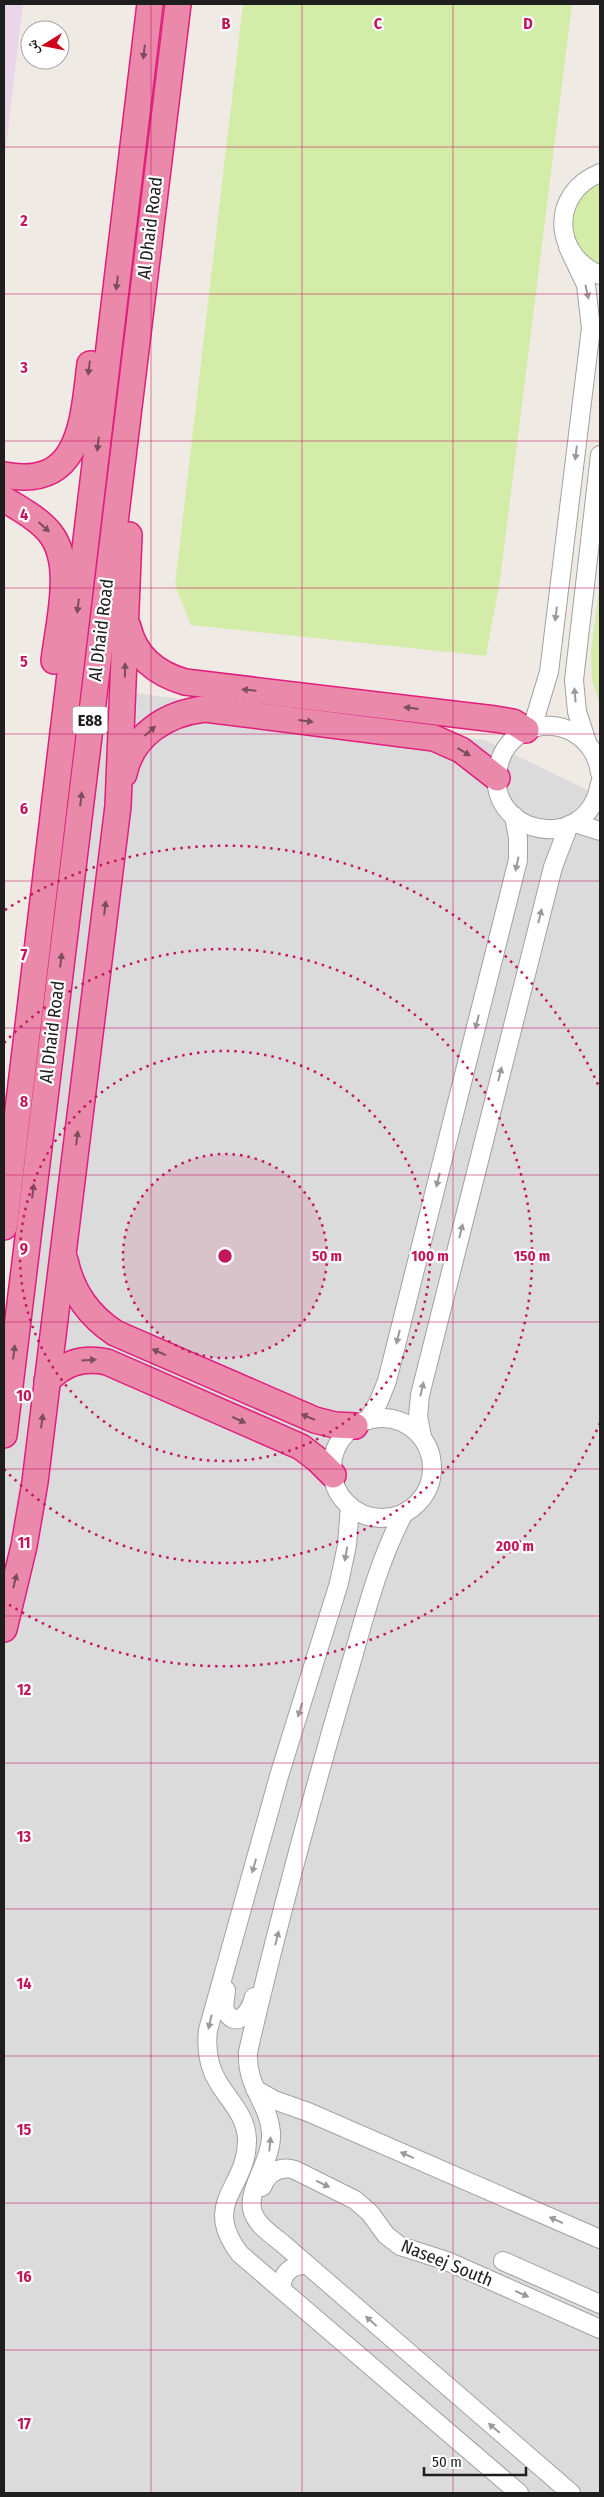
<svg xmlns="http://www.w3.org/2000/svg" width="604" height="2497" font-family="'Fira Sans Condensed','Noto Naskh Arabic',sans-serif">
	<rect width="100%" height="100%" fill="#f0eae4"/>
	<polygon fill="#dcdbdb" points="83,686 484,740 600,796 600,2493 4,2493 4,1345"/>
	<polygon fill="#e9d6e8" points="4,4 23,4 4,163"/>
	<g fill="#d3eca8">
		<polygon points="243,4 572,4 500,580 486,656 191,625 175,585"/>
		<path d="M 600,178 L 600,264 C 578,255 560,225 573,202 C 578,193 593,185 600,178 Z"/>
		<polygon points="600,582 600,706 592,679 591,652"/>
	</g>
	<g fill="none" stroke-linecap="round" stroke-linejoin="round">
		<defs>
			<g id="minor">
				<path d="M 600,173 C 550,193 552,255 600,275"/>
				<polyline points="532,728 549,672 591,328 586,285 568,247"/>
				<polyline points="587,742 577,712 574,680 600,455"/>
				<path d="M 600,773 C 596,737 557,714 524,732 C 512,738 502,750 499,764 C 480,834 588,858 600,783"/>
				<polyline points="575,823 600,831"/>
				<circle cx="382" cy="1468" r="50"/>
				<polyline points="368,1420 379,1401 387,1381 518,860 518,838 514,816"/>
				<polyline points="422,1437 418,1416 420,1395 553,867 569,825"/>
				<path d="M 350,1506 L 347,1545 L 339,1583 L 279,1776 L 208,2030 C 206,2048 208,2066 218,2082 C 229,2101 246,2115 247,2139 C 248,2189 200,2201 240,2254 L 519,2493"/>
				<path d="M 404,1513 C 375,1567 362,1629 344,1687 C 309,1808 276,1930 248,2052 C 246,2087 268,2101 271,2132 C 273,2159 248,2187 252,2209 C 255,2224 271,2234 282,2243 L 571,2493"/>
				<path d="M 226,1990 L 224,2008 C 235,2032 250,2013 254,1997"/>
				<polyline points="255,2089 274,2100 308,2112 600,2239"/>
				<path d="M 262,2187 C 268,2173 279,2165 295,2170 L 355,2200 L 370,2213 L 386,2235 L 400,2246 L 447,2261 L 600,2329"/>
				<polyline points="503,2261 600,2304"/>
				<path d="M 282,2289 C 281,2274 291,2264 307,2265"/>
			</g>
			<g id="highway">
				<path d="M 4,475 C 82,490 83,419 90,364"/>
				<path d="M 4,499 C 20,509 39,519 50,533 C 75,564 58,624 54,661"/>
				<path d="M 128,627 C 135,657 157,674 185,682 L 495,719 L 513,722 L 526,730"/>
				<path d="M 124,774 C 132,735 167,713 205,709 L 434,738 L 461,750 L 497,778"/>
				<polyline points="4,1227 150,4"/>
				<path d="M 65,1260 C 72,1292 88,1315 115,1333 L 315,1420 L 335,1425 L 355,1426"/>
				<path d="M 47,1381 C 64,1363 82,1357 107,1362 L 301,1447 L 318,1460 L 333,1475"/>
				<polyline points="4,1435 178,4"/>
				<polyline points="4,1629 24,1546 35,1482 118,806 129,535"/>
			</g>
		</defs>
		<use href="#minor" stroke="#a2a2a2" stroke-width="20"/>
		<use href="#highway" stroke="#e11e7e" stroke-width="28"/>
		<use href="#minor" stroke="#fff" stroke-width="18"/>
		<use href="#highway" stroke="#ea89aa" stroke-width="25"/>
	</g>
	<defs><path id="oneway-solid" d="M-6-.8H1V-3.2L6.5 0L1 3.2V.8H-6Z" transform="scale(1.25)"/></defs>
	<g fill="#7a4e5d">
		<use href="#oneway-solid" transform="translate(144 52) rotate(97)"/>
		<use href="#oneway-solid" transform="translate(117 283) rotate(97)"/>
		<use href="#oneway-solid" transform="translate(89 368) rotate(97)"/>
		<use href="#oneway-solid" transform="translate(98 444) rotate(97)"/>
		<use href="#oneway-solid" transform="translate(44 527) rotate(42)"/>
		<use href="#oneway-solid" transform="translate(78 606) rotate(97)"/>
		<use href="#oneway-solid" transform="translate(125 670) rotate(-89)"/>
		<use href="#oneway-solid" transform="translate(249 690) rotate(-174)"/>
		<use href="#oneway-solid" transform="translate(411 708) rotate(-173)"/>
		<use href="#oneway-solid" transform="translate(306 721) rotate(7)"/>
		<use href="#oneway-solid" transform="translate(150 731) rotate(-42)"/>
		<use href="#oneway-solid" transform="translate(464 752) rotate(31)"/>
		<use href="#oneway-solid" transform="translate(81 799) rotate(-83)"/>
		<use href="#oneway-solid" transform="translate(105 908) rotate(-83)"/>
		<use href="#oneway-solid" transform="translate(61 960) rotate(-83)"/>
		<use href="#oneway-solid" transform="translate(77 1138) rotate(-83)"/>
		<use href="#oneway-solid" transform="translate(33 1191) rotate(-83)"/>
		<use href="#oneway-solid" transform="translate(14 1352) rotate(-83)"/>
		<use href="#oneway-solid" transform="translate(159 1352) rotate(-156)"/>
		<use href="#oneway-solid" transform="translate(89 1360) rotate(-3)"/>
		<use href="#oneway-solid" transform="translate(308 1417) rotate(-157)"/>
		<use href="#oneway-solid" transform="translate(239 1420) rotate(24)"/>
		<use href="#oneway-solid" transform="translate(42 1421) rotate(-83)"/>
		<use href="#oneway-solid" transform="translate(15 1581) rotate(-76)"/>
	</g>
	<g fill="#9a9a9a">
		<use href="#oneway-solid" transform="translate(587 292) rotate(77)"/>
		<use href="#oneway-solid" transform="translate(576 453) rotate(97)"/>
		<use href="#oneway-solid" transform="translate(556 614) rotate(97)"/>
		<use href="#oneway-solid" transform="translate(575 695) rotate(-95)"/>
		<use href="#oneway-solid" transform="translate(517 864) rotate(102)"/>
		<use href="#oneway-solid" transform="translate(540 916) rotate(-76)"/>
		<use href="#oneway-solid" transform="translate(477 1022) rotate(104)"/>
		<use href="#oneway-solid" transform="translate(500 1074) rotate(-76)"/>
		<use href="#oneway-solid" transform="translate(438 1180) rotate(104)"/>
		<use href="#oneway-solid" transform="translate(461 1231) rotate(-76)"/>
		<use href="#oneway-solid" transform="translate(398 1337) rotate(104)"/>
		<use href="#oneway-solid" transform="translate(422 1389) rotate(-77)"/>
		<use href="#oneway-solid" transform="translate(346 1554) rotate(100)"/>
		<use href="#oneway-solid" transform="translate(300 1710) rotate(107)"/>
		<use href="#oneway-solid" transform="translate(254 1866) rotate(106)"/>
		<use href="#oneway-solid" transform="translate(277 1938) rotate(-76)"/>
		<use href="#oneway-solid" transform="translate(210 2022) rotate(103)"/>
		<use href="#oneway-solid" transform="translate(270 2144) rotate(-84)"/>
		<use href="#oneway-solid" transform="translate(407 2155) rotate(-156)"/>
		<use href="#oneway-solid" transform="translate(323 2184) rotate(26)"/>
		<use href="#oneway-solid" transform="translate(556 2220) rotate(-156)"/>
		<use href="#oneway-solid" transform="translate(522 2294) rotate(24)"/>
		<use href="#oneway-solid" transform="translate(371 2321) rotate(-139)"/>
		<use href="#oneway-solid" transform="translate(494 2428) rotate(-140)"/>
	</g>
	<path fill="none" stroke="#c2185b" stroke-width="1" stroke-opacity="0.55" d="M 151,4 L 151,2493M 302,4 L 302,2493M 453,4 L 453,2493M 4,147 L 600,147M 4,294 L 600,294M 4,441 L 600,441M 4,588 L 600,588M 4,734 L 600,734M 4,881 L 600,881M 4,1028 L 600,1028M 4,1175 L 600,1175M 4,1322 L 600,1322M 4,1469 L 600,1469M 4,1616 L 600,1616M 4,1763 L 600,1763M 4,1909 L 600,1909M 4,2056 L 600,2056M 4,2203 L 600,2203M 4,2350 L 600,2350"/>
	<circle cx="225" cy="1256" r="102" fill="#c2185b" fill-opacity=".12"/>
	<g fill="none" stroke="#c2185b" stroke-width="2.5" stroke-dasharray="2.5 5">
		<circle cx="225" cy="1256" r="102"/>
		<circle cx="225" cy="1256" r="205"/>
		<path d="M4 1043A307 307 0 1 1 4 1469"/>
		<path d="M600 1423A410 410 0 0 1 5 1602M5 910A410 410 0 0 1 600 1089"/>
	</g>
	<g text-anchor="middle" stroke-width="4.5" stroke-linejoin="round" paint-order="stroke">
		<rect fill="#fff" stroke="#626262" stroke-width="1" x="72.5" y="706.5" width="35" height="27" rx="4"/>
		<g font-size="16" font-weight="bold" fill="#1e1e1e">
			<text x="90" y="726">E88</text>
		</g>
		<g font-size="18" fill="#1e1e1e" stroke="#fff">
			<text transform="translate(150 228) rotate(-83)" y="6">Al Dhaid Road</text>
			<text transform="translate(101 630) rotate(-83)" y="6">Al Dhaid Road</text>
			<text transform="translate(52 1032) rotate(-83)" y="6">Al Dhaid Road</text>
			<text transform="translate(447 2263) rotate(22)" y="6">Naseej South</text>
		</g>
	</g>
	<g font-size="16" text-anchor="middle" font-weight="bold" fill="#c2185b" stroke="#fff" stroke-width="4.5" stroke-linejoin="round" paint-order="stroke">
		<text x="226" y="29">B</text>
		<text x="378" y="29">C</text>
		<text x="528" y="29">D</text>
		<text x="24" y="226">2</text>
		<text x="24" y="373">3</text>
		<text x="24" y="520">4</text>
		<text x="24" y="667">5</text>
		<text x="24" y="814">6</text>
		<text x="24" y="960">7</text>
		<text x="24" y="1107">8</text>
		<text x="24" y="1254">9</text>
		<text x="24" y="1401">10</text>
		<text x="24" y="1548">11</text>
		<text x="24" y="1695">12</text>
		<text x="24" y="1842">13</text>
		<text x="24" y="1989">14</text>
		<text x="24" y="2135">15</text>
		<text x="24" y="2282">16</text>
		<text x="24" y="2429">17</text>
	</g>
	<circle cx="225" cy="1256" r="8" fill="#c2185b" stroke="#fff" stroke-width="2.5"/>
	<g font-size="15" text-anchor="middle" font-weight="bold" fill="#c2185b" stroke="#fff" stroke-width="4.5" stroke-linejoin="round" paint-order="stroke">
		<text x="327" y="1261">50 m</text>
		<text x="430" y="1261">100 m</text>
		<text x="532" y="1261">150 m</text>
		<text x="515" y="1551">200 m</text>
	</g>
	<rect width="604" height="2497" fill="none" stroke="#1e1e1e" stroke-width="10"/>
	<g transform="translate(45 45) rotate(260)"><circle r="24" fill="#ffffff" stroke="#a5a5a5"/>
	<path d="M0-4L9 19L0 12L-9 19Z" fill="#cc001f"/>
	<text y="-8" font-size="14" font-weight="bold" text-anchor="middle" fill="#1e1e1e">ش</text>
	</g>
	<path d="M424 2467v8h102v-8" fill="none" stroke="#1e1e1e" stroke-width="2.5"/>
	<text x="432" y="2467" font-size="15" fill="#1e1e1e" stroke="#ffffff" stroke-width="4" paint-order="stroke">50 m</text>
</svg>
